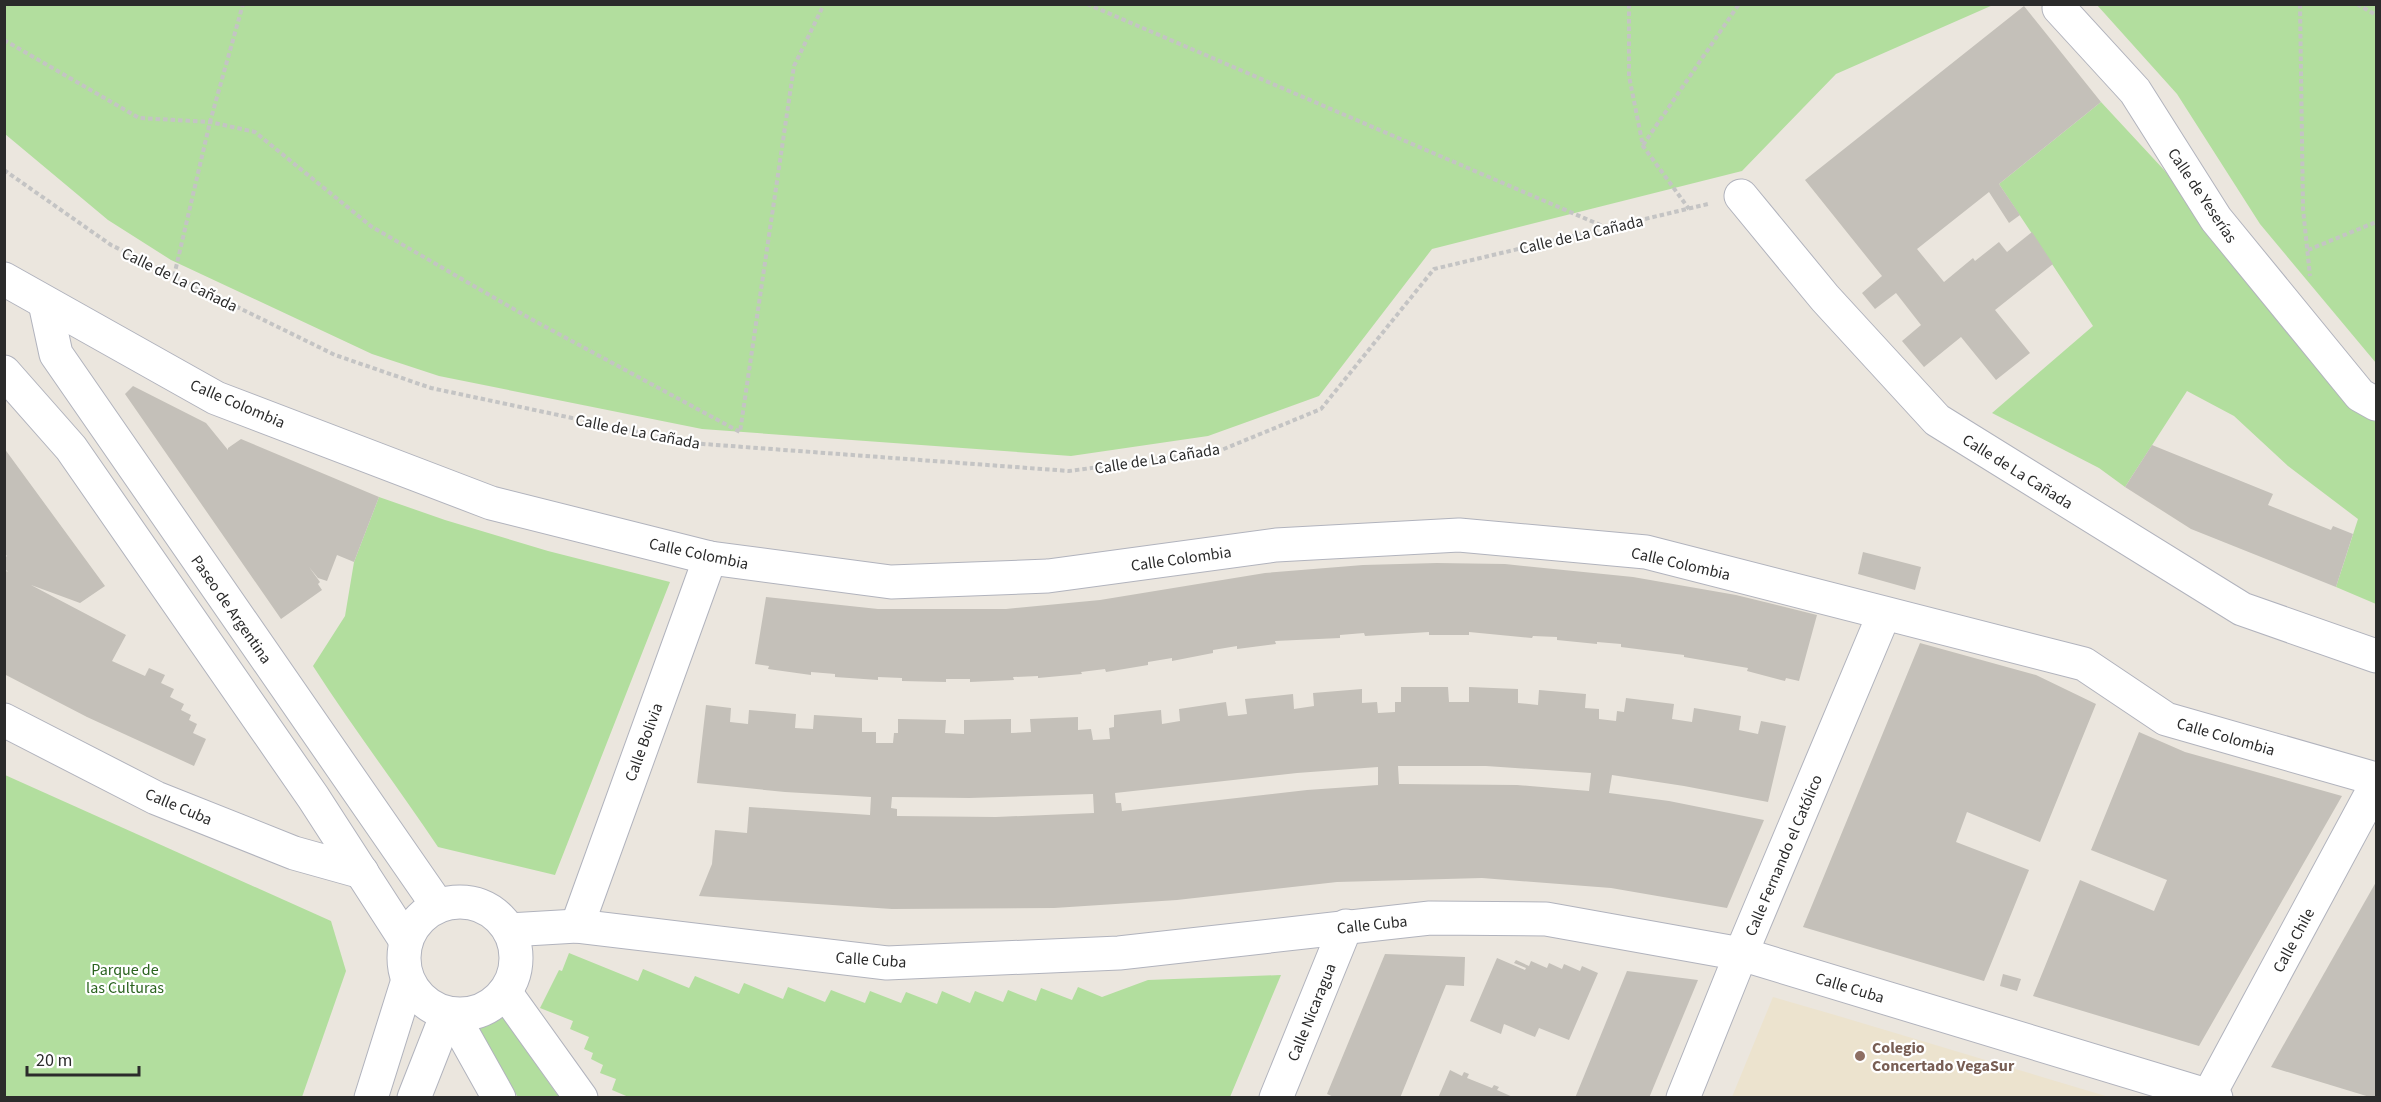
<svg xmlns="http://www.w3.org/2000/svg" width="2381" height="1102" font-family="'Source Sans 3',sans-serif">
	<rect width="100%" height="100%" fill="#ebe6de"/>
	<polygon fill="#ece3ce" points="1773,997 1835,1015 2109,1097 1732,1097"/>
	<g fill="#b2de9e">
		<polygon points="4,5 5,4 1993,5 1836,74 1742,171 1432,249 1319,396 1208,436 1071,456 702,429 439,376 372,354 171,260 108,220 5,134"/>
		<polygon points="2097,5 2376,5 2376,363 2260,224 2177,94"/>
		<polygon points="2101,102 2165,171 2289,335 2356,411 2376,422 2376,604 2336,587 2358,519 2288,466 2234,416 2187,391 2125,487 2099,468 1992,413 2093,326 1999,184"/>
		<path d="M 379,497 L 445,520 L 548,551 L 670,582 L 555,875 L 438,847 C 397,786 353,728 313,666 L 345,616 L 354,562 Z"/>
		<polygon points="5,775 331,921 346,971 302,1097 5,1097"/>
		<polygon points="569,953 638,981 643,969 689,988 695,976 739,994 744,983 783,999 788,987 825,1002 831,990 865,1003 870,991 901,1003 906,992 937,1004 942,991 970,1003 975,991 1003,1002 1008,990 1036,1001 1041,988 1072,1000 1078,987 1102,997 1148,980 1281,975 1230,1097 631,1098 612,1090 616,1079 600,1073 603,1065 591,1059 593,1053 584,1049 589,1037 570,1029 573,1021 540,1008 559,970 562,971"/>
		<polygon points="502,1016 559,1097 518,1097 472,1030"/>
	</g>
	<g fill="#c4c0b9" fill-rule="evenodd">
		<polygon points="2024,6 2101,102 1999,184 2020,215 2009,223 1989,192 1917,249 1944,282 1973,258 1975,261 1999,242 2007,252 2032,232 2053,264 1995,310 2030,353 1996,380 1961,337 1924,367 1902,341 1921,325 1896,293 1875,309 1862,293 1882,276 1805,180"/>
		<polygon points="133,386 206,423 228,450 228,448 241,439 379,497 354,562 337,555 327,581 318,578 309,567 320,582 318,584 322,590 281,619 125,394"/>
		<polygon points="2152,445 2273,494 2268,505 2331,530 2333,526 2353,534 2336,587 2191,529 2125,487"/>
		<polygon points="4,448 105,586 80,603 31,585 126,635 112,661 145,676 149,668 165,675 161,683 174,689 170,697 184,704 181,710 191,715 189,720 197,724 193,733 206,739 194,766 87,717 4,674 4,570 8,572 4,568 4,558 7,556 4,553"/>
		<polygon points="1863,552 1921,567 1915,590 1858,574"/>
		<polygon points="1437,563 1505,564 1633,577 1736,595 1817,615 1799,681 1786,678 1785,681 1747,671 1748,668 1684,657 1684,655 1621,647 1621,644 1597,642 1597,644 1557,640 1557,637 1533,636 1532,638 1469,632 1469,635 1429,635 1429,632 1365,636 1364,633 1340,635 1340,638 1275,641 1276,644 1237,649 1237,646 1213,650 1213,653 1172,661 1172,658 1148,662 1148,665 1106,672 1105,669 1081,672 1082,674 1038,678 1038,676 1013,677 1014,680 970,682 970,679 946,679 946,682 902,681 902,678 878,677 878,680 835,677 835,674 811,672 811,675 768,669 769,666 755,664 766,597 878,609 1006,609 1100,600 1265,573 1363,565"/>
		<polygon points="1920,643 2036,675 2096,704 2040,842 1967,812 1956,842 2029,870 1984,981 1803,927"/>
		<path d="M 1401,687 L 1448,687 L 1449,702 L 1469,702 L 1469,687 L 1518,689 L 1518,703 L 1538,705 L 1539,690 L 1586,694 L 1585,708 L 1599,709 L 1599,719 L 1616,721 L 1617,711 L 1624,712 L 1626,698 L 1674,704 L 1672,719 L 1692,722 L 1694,708 L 1741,716 L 1739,730 L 1758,734 L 1761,721 L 1786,726 L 1768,802 L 1684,786 L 1612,775 L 1609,793 L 1669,801 L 1764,820 L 1727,908 L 1611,888 L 1482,878 L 1337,882 L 1177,900 L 1054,908 L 892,909 L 699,896 L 712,864 L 715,830 L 747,833 L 749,807 L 870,815 L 871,797 L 785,792 L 697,783 L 706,705 L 731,708 L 730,722 L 748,724 L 749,710 L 796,714 L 795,728 L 813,729 L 814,715 L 862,718 L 862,732 L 876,732 L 876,743 L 893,743 L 894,733 L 898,733 L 898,719 L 946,720 L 945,733 L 964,734 L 964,720 L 1011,719 L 1011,733 L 1031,732 L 1030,719 L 1078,717 L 1078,730 L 1091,729 L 1093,740 L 1110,739 L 1109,728 L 1114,727 L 1114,715 L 1161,710 L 1162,724 L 1180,721 L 1179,709 L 1226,702 L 1228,716 L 1247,714 L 1245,699 L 1293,694 L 1294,709 L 1314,706 L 1313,693 L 1362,689 L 1362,703 L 1377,702 L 1378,713 L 1395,712 L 1395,702 L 1401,702 ZM 1398,766 L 1486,766 L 1591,773 L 1589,791 L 1517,785 L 1399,784 ZM 1378,767 L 1378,785 L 1307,790 L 1122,811 L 1121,803 L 1116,803 L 1115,793 L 1297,773 ZM 1093,794 L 1094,813 L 996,817 L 897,816 L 897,809 L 891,808 L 892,797 L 969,798 Z"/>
		<polygon points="2139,732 2185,752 2342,796 2199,1046 2033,996 2080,880 2154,911 2167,880 2091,850"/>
		<polygon points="2376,882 2376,1098 2373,1098 2271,1067"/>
		<polygon points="1385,954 1465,957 1464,986 1446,985 1400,1098 1336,1098 1327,1094"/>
		<polygon points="1497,958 1525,970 1526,968 1514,963 1516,960 1529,966 1531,961 1547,968 1549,963 1562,969 1564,964 1580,971 1582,966 1598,973 1569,1040 1539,1028 1535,1037 1504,1024 1501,1034 1470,1021"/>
		<polygon points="1627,971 1698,980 1649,1098 1575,1098"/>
		<polygon points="2003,974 2021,979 2017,991 2000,986"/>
		<polygon points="1450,1070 1462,1076 1464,1072 1469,1074 1467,1078 1492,1088 1494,1085 1499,1087 1497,1090 1515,1098 1438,1098"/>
	</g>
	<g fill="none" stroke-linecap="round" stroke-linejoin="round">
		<defs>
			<g id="pedestrian">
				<polyline points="577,926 710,558"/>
				<polyline points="2209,1095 2376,785"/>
			</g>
			<g id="minor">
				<polyline points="2059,8 2135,91 2216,219 2360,395 2376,404"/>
				<polyline points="1741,196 1825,298 1937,420 2242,609 2376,656"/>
				<polyline points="4,279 216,398 491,503 710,558 891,582 1048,576 1276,545 1459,535 1646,552 2084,664 2166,719 2376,779"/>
				<polyline points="45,303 56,354 438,906"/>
				<polyline points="4,372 71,448 313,797 406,941"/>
				<polyline points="4,720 156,798 294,853 362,872"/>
				<circle cx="460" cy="958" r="56"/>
				<polyline points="509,930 577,926 887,963 1119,953 1430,918 1546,919 1741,954 2216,1098"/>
				<polyline points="505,992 581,1098"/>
				<polyline points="452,1014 499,1098"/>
				<polyline points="371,1098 408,980"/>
				<polyline points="414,1098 447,1014"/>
				<polyline points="1276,1098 1346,926"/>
				<polyline points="1683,1098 1741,954 1884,614"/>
			</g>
		</defs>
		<use href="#pedestrian" stroke="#b1b3bd" stroke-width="35"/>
		<use href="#minor" stroke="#b1b3bd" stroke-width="35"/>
		<g stroke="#c4c4c4" stroke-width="4" stroke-dasharray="4.5 3" stroke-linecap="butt">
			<polyline points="1087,4 1605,227"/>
			<polyline points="1629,4 1629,76 1643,146 1689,209"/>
			<polyline points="2300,4 2303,209 2310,276"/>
			<polyline points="2357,4 2376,15"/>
			<polyline points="4,40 139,118 210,122 255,132 372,227 531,319 740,432 794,66 824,4"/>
			<polyline points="1643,145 1739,4"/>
			<polyline points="4,170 111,245 335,355 431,388 690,443 1069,471 1219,451 1321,409 1434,269 1708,204"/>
			<polyline points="2308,250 2376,222"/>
			<polyline points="174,276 210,122 243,4"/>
		</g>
		<use href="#pedestrian" stroke="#fff" stroke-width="33"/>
		<use href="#minor" stroke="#fff" stroke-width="33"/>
	</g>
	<circle fill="#8d6e63" stroke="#fff" stroke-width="2" cx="1860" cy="1056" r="6"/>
	<g text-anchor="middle" stroke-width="4.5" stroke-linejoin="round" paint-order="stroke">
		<g font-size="16" fill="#2b2b2b" stroke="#fff">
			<text transform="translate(2203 195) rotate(56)" y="6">Calle de Yeserías</text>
			<text transform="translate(1581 234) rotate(-13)" y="6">Calle de La Cañada</text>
			<text transform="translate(180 279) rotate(26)" y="6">Calle de La Cañada</text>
			<text transform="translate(238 403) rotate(23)" y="6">Calle Colombia</text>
			<text transform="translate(638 431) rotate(11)" y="6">Calle de La Cañada</text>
			<text transform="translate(1157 458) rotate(-9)" y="6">Calle de La Cañada</text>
			<text transform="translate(2018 471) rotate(32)" y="6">Calle de La Cañada</text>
			<text transform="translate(699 553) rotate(12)" y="6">Calle Colombia</text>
			<text transform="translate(1181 558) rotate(-8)" y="6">Calle Colombia</text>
			<text transform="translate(1681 563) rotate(13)" y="6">Calle Colombia</text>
			<text transform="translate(232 609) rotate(55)" y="6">Paseo de Argentina</text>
			<text transform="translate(2226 736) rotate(16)" y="6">Calle Colombia</text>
			<text transform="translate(643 742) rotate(-70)" y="6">Calle Bolivia</text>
			<text transform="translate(179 806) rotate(23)" y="6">Calle Cuba</text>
			<text transform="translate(1783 855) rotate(-67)" y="6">Calle Fernando el Católico</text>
			<text transform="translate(1372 924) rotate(-6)" y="6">Calle Cuba</text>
			<text transform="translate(2293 940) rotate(-62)" y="6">Calle Chile</text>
			<text transform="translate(871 959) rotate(4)" y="6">Calle Cuba</text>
			<text transform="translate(1850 987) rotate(17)" y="6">Calle Cuba</text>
			<text transform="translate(1311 1012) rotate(-68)" y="6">Calle Nicaragua</text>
		</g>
		<g font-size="16" fill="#2b631f" stroke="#fff">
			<text x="125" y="975">Parque de<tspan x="125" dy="18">las Culturas</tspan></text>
		</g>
		<g font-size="16" font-weight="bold" fill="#785e54" stroke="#fff" text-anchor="start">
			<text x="1872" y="1053">Colegio<tspan x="1872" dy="18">Concertado VegaSur</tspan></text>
		</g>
	</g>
	<rect width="2381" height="1102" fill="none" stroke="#2b2b2b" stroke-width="12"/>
	<path d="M27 1066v9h112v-9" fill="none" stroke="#2b2b2b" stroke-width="3"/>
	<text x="36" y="1066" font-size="18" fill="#2b2b2b" stroke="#ffffff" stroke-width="4.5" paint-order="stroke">20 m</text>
</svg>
